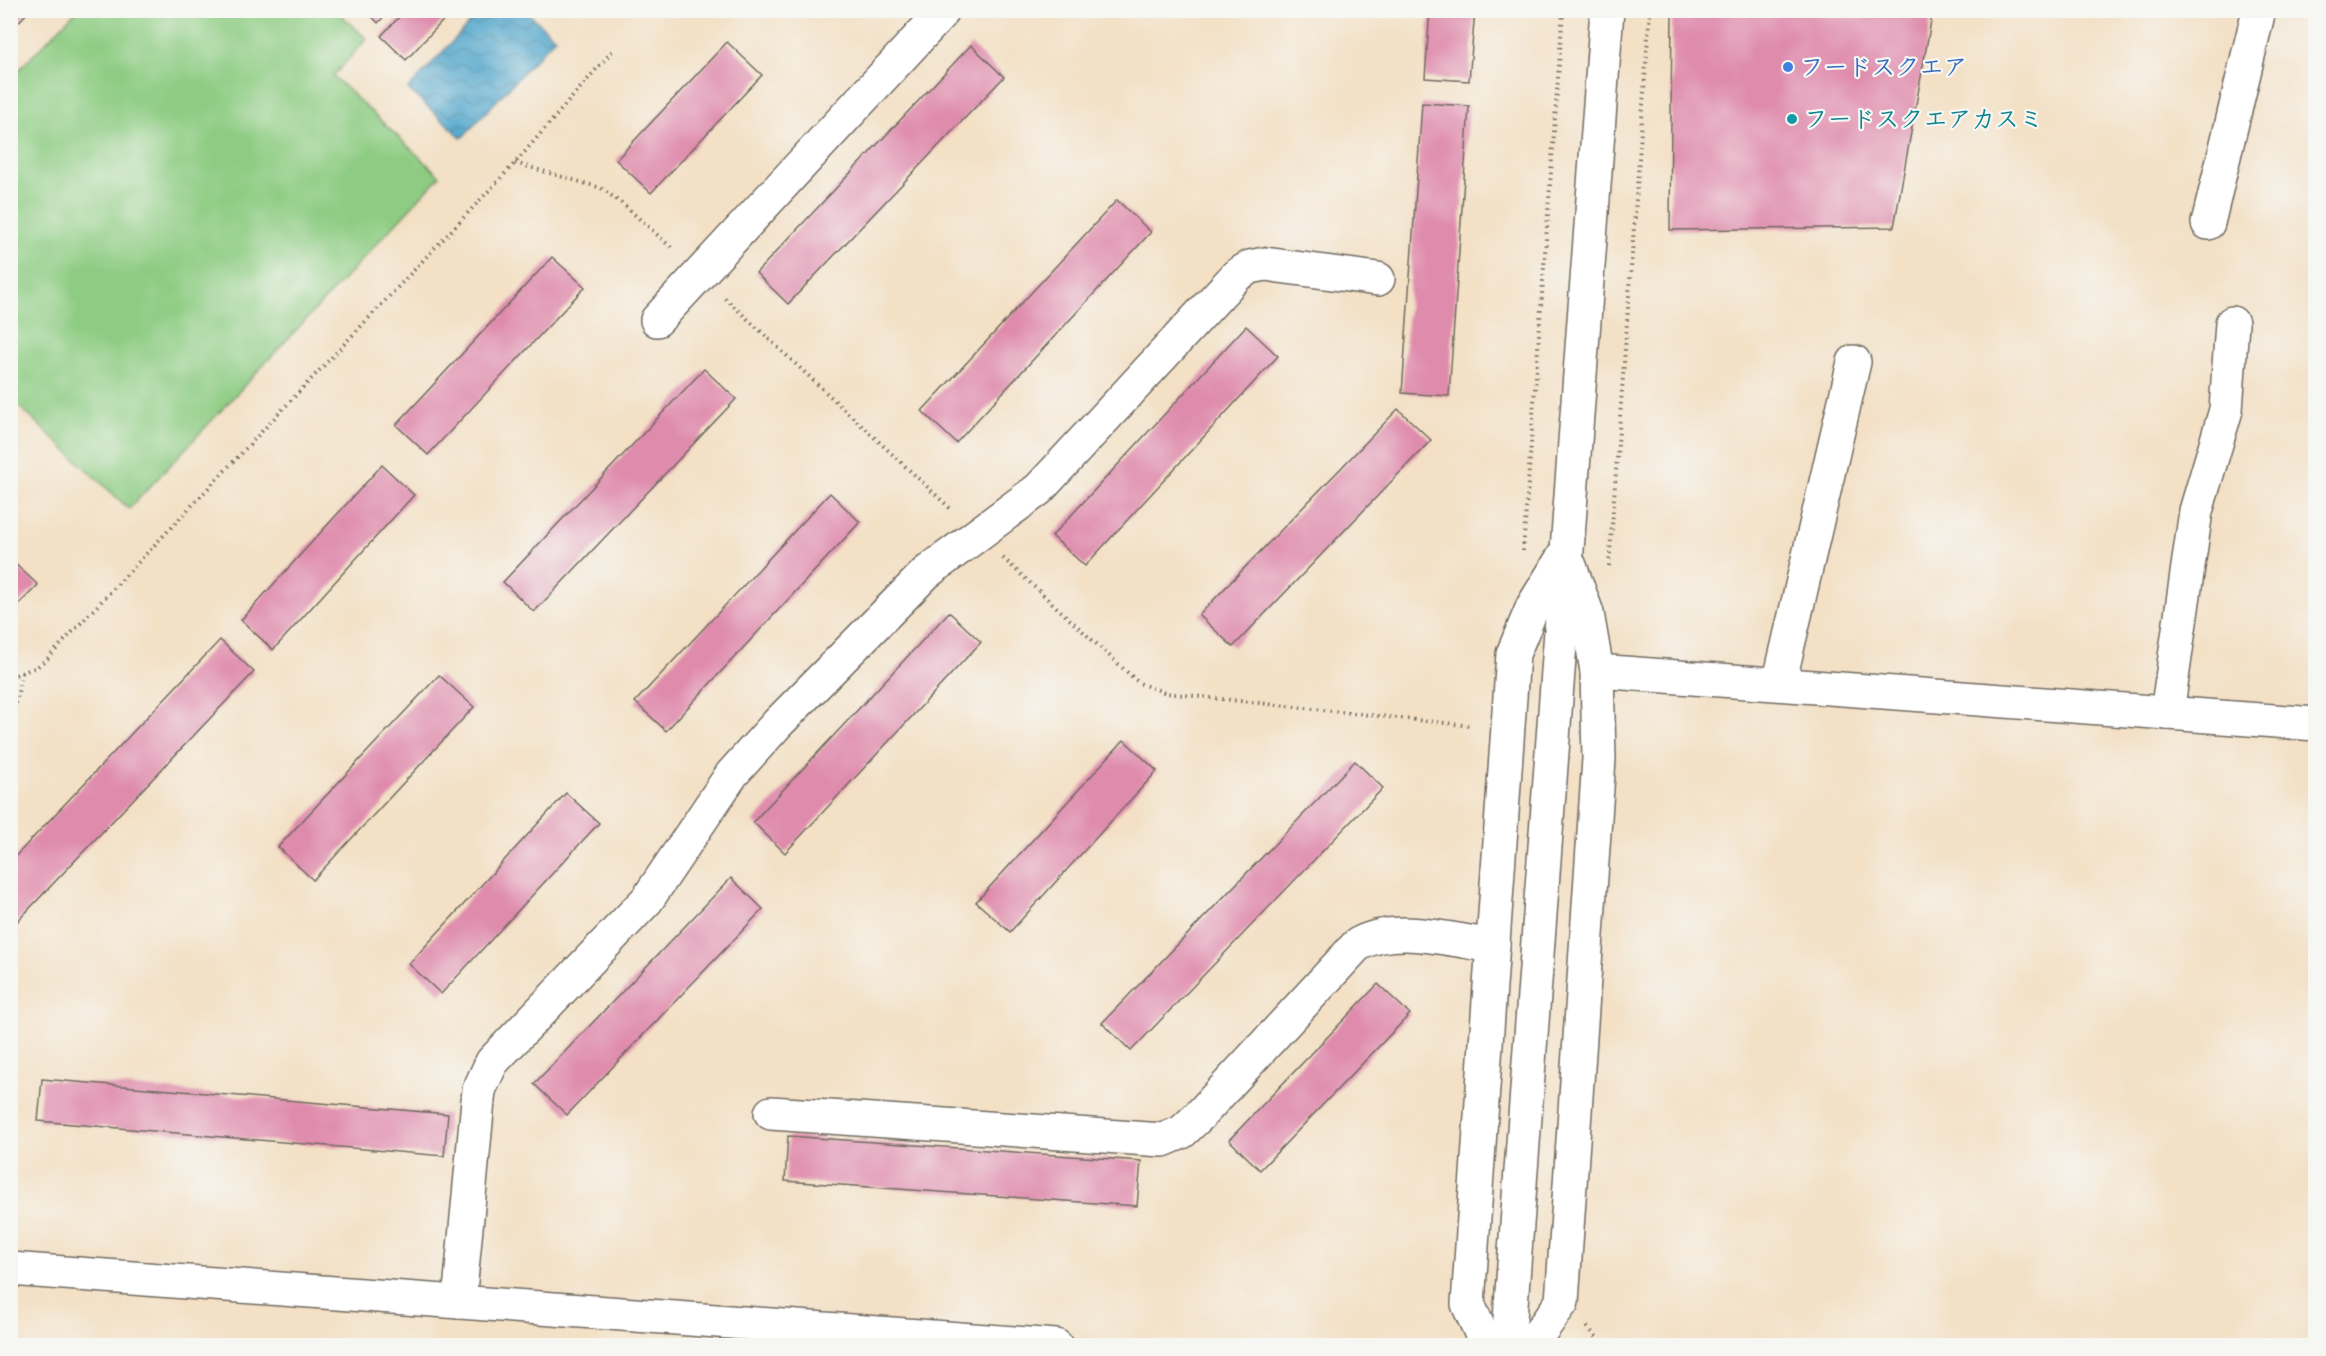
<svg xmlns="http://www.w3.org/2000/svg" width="2326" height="1356" font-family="Caveat,'Klee One',sans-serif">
	<defs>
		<pattern id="water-waves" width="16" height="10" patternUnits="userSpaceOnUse" patternTransform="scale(1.5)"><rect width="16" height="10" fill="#4fa5cb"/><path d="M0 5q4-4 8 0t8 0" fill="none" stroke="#4287a5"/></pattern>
	</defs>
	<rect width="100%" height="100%" fill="#f6f6f2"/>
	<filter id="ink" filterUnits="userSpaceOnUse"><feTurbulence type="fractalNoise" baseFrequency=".0167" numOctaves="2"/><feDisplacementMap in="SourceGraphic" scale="12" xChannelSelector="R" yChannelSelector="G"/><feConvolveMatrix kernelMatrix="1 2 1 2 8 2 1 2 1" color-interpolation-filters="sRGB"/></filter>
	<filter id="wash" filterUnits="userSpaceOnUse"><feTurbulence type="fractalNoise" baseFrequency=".008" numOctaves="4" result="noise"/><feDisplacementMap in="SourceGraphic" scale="24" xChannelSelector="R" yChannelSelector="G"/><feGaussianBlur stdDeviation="1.35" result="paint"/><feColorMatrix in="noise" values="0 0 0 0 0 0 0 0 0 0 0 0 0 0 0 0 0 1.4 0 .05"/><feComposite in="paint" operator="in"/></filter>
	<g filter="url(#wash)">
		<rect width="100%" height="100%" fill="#f3e0c5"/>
		<polygon fill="#8dcc82" stroke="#5c7c56" stroke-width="1.5" points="76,11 337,11 367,39 333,76 440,176 129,509 11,399 11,78"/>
		<polygon fill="url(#water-waves)" stroke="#3d687b" stroke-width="1.5" points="481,11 526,11 555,38 462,138 408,89"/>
		<g id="blocks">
			<g fill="#df8bac">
				<polygon points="10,10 30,10 10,31"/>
				<polygon points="366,10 390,10 378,23"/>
				<polygon points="406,10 453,10 406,60 381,36"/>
				<polygon points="1430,10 1475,10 1469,81 1425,78"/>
				<polygon points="1672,10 1933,10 1894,227 1670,230"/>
				<polygon points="727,42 762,75 651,193 616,160"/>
				<polygon points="971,45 1004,77 788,304 756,273"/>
				<polygon points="1422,103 1469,106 1449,396 1402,393"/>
				<polygon points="1117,200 1151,232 956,443 922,411"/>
				<polygon points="552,257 585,287 428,455 396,425"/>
				<polygon points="1246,326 1278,356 1085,566 1052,536"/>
				<polygon points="704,369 736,399 534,612 503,582"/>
				<polygon points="1398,409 1431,440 1233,647 1199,615"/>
				<polygon points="382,465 414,495 273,650 241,620"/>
				<polygon points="830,493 860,522 666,731 635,702"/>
				<polygon points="10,559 38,585 14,609 10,606"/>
				<polygon points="949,612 981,642 785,853 753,822"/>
				<polygon points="220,640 254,672 10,929 10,862"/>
				<polygon points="439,675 474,707 313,880 278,847"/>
				<polygon points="1124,740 1157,771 1010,932 976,902"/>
				<polygon points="1355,761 1383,788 1131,1051 1102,1023"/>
				<polygon points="566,793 599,823 441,994 409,964"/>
				<polygon points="731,878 763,909 567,1115 534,1084"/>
				<polygon points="1378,984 1410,1014 1260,1170 1229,1140"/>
				<polygon points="42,1079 448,1114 444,1156 38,1121"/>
				<polygon points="788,1136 1141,1161 1137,1206 785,1181"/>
			</g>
		</g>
	</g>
	<g filter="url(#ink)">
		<use href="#blocks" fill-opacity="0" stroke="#716a61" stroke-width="1.5"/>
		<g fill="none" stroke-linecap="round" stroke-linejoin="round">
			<defs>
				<g id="minor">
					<polyline points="2208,223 2259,10"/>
					<polyline points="657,320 939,16 942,10"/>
					<polyline points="1597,671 2316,724"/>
					<polyline points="1779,684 1854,362"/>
					<polyline points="2167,713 2196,511 2226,410 2232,323"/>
					<path d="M 771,1113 L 1163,1140 L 1182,1132 L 1199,1116 L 1357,945 C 1394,923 1452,940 1493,946"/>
					<polyline points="10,1269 1056,1346"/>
					<polyline points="459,1302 479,1090 492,1062 647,900 732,774 778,723 926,573 1039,489 1237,275 1250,267 1265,264 1378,279"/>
					<polyline points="1487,1346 1468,1304 1513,654 1533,606 1563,557"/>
					<polyline points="1508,1346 1607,10"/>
					<polyline points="1530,1346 1562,1302 1599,759 1597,671 1587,613 1570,566"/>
				</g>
			</defs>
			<use href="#minor" stroke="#716a61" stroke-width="36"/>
			<g stroke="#716a61" stroke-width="4" stroke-dasharray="1.5 4.5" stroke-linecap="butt">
				<polyline points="515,163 601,188 624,205 674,250"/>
				<polyline points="725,298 952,510"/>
				<polyline points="1523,551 1563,10"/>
				<polyline points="1003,558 1139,683 1166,693 1472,726"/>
				<polyline points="1609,566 1650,10"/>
				<polyline points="10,677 37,667 48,658 515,163 614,49"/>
				<polyline points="10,733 22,673"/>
				<polyline points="1587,1327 1603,1344 1630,1346"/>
			</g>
			<use href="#minor" stroke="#fff" stroke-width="33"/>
		</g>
	</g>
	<circle fill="#3f7fe0" stroke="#f6f6f2" stroke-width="2" cx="1788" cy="67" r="6"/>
	<circle fill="#0f9aa8" stroke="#f6f6f2" stroke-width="2" cx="1792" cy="119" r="6"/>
	<g text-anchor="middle" stroke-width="4.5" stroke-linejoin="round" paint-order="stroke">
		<g font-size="24" font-weight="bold" fill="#366cbe" stroke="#f6f6f2" text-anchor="start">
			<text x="1800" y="75">フードスクエア</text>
		</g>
		<g font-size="24" font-weight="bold" fill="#0d838f" stroke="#f6f6f2" text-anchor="start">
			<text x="1804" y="127">フードスクエアカスミ</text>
		</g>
	</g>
	<rect width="2326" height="1356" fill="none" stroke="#f6f6f2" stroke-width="36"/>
</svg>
